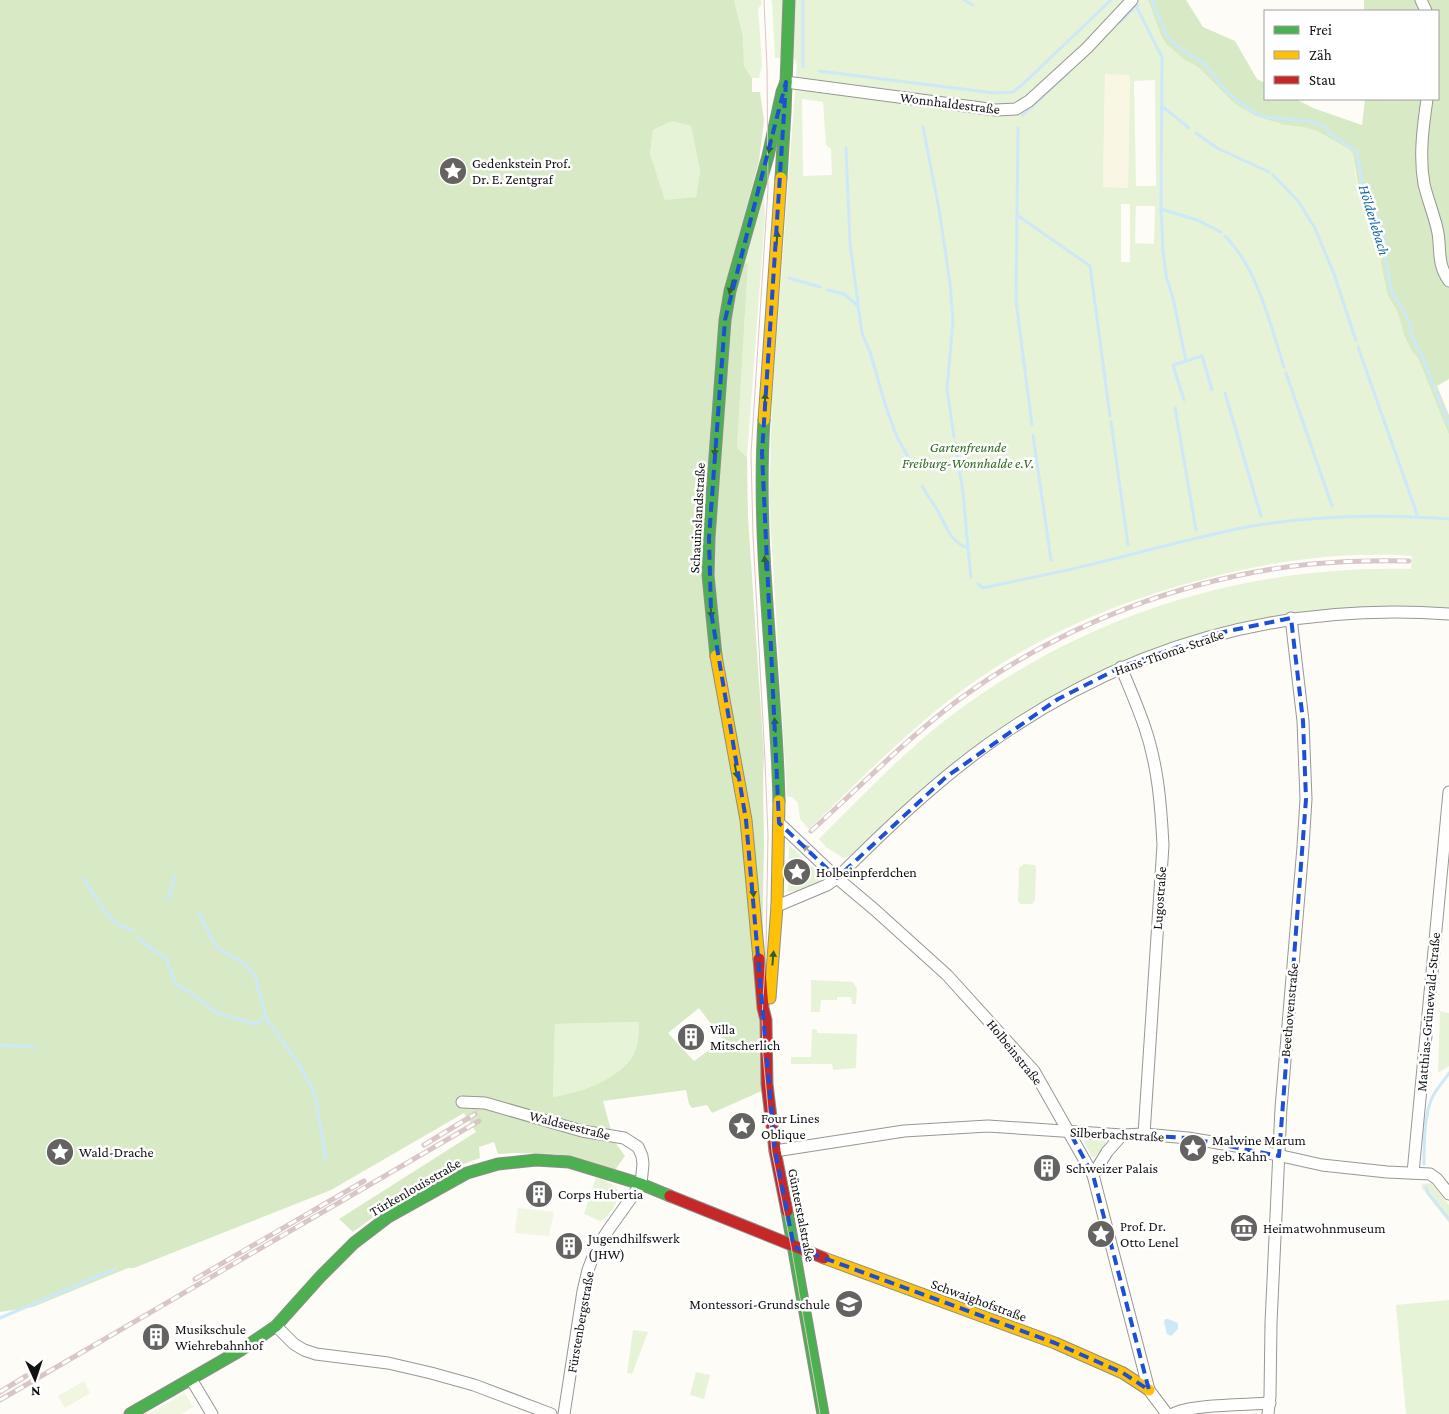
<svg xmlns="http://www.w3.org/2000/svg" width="1449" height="1414" font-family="'Crimson Pro',serif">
	<rect width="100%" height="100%" fill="#fdfcf7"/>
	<polygon fill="#f9f7e4" points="1105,74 1130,74 1128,188 1103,188"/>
	<g fill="#e7f3d7" fill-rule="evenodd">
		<polygon points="734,0 761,0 762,5 758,8 762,65 759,78 752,78 744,66 743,36"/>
		<path d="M 770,0 L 1148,0 L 1161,36 L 1166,44 L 1185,60 L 1198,67 L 1235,104 L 1255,116 L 1284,125 L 1303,127 L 1317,131 L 1350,150 L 1353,155 L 1355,172 L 1360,196 L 1373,221 L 1387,294 L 1397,311 L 1404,335 L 1411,350 L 1418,358 L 1449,435 L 1449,610 L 1372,607 L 1342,609 L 1281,616 L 1219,629 L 1118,663 L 1054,697 L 855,854 L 844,858 L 827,848 L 819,839 C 866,792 912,743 967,704 C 1098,611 1251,565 1411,569 L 1412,556 C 1393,554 1374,555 1355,555 C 1312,557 1270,563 1228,573 C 1128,597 1040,632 957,694 C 904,734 857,783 809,829 L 800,819 L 798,803 L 792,797 L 787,797 L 769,499 L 770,471 L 772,401 L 797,64 L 795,59 L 775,58 L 772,1 ZM 1105,74 L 1130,75 L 1128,188 L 1103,187 ZM 1155,80 L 1156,186 L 1136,186 L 1134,81 ZM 802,99 L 823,102 L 826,145 L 831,149 L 832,175 L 803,176 ZM 1121,204 L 1130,204 L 1130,262 L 1121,262 ZM 1136,206 L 1155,206 L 1154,244 L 1135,243 Z"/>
		<polygon points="672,121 691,126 700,171 696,197 665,201 650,154 653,130"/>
		<polygon points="764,196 765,216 747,457 737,448 748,264 733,257"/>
		<path d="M 789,845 L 822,876 C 820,888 799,891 788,892 Z"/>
		<polygon points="1024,864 1035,865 1036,868 1035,900 1032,904 1020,904 1018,901 1019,868"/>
		<polygon points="811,980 853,982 857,989 856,1004 852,1004 851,997 837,997 837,1000 821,1000 820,1012 811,1012"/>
		<polygon points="1440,1011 1449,1013 1449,1066 1438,1073"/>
		<path d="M 639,1022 C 639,1034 638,1050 630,1060 C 612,1082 579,1092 553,1097 L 555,1024 Z"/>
		<polygon points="812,1029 817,1030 817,1033 857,1034 856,1068 833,1070 832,1064 791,1064 791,1057 811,1057"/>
		<polygon points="1085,1138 1105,1139 1106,1143 1095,1157 1092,1157 1084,1142"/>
		<path d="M 596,1177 C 602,1180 610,1182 615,1187 C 625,1196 609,1217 600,1221 L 584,1214 Z"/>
		<polygon points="1431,1183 1449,1205 1449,1223 1422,1188 1422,1184"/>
		<polygon points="1449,1300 1449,1414 1406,1414 1396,1305"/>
		<polygon points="633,1330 648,1332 632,1374 627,1373"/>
		<polygon points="696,1372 710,1375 704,1399 690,1395"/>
	</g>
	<g fill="#d8eac5" fill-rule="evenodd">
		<path d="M 0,0 L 734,0 L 743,36 L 744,66 L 752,78 L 752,92 L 760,92 L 764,120 L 759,161 L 733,257 L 748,264 L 737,448 L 747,457 L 748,517 L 764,756 C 762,785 764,814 764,843 C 762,925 762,1007 764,1090 L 712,1113 L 707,1105 L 692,1108 L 689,1104 L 686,1090 L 603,1101 L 614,1141 L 625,1156 L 615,1170 L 557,1154 L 515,1153 L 498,1154 L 494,1142 L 479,1147 L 480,1158 L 461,1165 L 399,1198 L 353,1232 L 339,1219 L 476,1132 L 464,1113 L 331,1190 L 134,1268 L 128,1268 L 33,1307 L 0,1312 ZM 672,121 L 691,126 L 700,171 L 696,197 L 665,200 L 650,154 L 653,130 ZM 699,1008 L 723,1040 L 694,1061 L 668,1033 ZM 639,1022 C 639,1034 638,1050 630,1060 C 612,1082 580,1092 553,1097 L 555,1024 Z"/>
		<polygon points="1148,0 1186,0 1203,27 1235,41 1257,79 1265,83 1265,99 1296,99 1313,108 1362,125 1365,99 1438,99 1438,11 1364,11 1364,0 1449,0 1449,379 1437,386 1449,415 1449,435 1418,358 1411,350 1404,335 1397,311 1387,294 1373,221 1360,196 1353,155 1350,150 1317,131 1303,127 1284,125 1255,116 1235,104 1198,67 1185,60 1166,44 1161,36"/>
	</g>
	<g fill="#f0f6e1">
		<polygon points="518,1208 554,1212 549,1236 515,1233"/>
		<polygon points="84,1381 90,1393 65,1408 58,1396"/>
		<polygon points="185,1393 193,1407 181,1414 149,1414"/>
	</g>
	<polygon fill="#cde8f7" points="1168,1319 1178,1323 1178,1329 1171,1336 1167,1334 1164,1322 1165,1319"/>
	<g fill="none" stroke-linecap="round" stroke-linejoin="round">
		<g stroke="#cde8f7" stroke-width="3">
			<polyline points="964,0 973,5"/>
			<polyline points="1153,0 1155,8 1167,36 1176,45 1204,64 1229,94 1250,110 1260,116 1273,118 1307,121 1319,124 1326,128 1331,134 1357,152 1363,187 1378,219 1384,241 1385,257 1392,292 1410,323 1411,335 1424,361 1449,425"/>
			<polyline points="1138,5 1136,6 1162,57 1161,209 1163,250 1166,276 1173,298 1186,361 1202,356 1212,390"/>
			<polyline points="1119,23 1136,6"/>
			<polyline points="803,67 803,0"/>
			<polyline points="819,71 994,93 1013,92 1022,85 1111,0"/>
			<polyline points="1163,107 1189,128"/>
			<polyline points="1023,115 1070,71"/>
			<polyline points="923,127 939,209 950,283 953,321 947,389 954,437"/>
			<polyline points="1018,128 1016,301 1032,425"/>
			<polyline points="1196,133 1217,148 1269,172"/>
			<polyline points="846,148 850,243 858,304"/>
			<polyline points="1273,175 1298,201 1315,228 1334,274 1356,341"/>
			<polyline points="1161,209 1197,220 1221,232"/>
			<polyline points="1017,215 1090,266 1110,416"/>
			<path d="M 1225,236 C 1258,269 1270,324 1284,367"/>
			<polyline points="789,278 820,287"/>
			<polyline points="828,290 844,294 858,306 862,333 870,352 886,407 897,437 914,467"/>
			<polyline points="1358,347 1418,517"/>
			<polyline points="1286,373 1332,506"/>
			<polyline points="1225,393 1261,516"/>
			<polyline points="1184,400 1173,365 1186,361"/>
			<polyline points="1175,408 1196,530"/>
			<polyline points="1111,422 1128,545"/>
			<polyline points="1033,435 1051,560"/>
			<polyline points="955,443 963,492 968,548"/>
			<path d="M 922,486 C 927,495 933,503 938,511 C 946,526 950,542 968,548 L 971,577"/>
			<path d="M 1080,567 C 1136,554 1191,538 1247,527 C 1314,515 1382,514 1449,519"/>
			<polyline points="978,584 983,588 1077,568"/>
			<path d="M 84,879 C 95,896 111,928 133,930"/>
			<polyline points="168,899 175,877"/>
			<polyline points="198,912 217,948 244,963 256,978 266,1018 300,1066 315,1094 326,1160"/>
			<polyline points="138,938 155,952 166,958 175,983 201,1000 215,1012 254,1024 266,1018"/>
			<polyline points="0,1045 34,1047"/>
			<path d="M 1424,1164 C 1424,1145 1424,1112 1433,1096 C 1437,1088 1444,1081 1449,1073"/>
			<polyline points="1426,1187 1428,1193 1449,1219"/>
			<polyline points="0,1318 115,1269"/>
		</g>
		<defs>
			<g id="street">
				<polyline points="1421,0 1426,11"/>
				<polyline points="786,82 996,110 1016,109 1029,101 1087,48 1132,0"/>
				<path d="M 1427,99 C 1423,127 1419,156 1424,184 C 1428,201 1435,217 1438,233 C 1441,253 1437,263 1449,281"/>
				<path d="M 1121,667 C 1129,687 1138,707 1145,728 C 1158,766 1161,806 1163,845 L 1144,1134"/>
				<polyline points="779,823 837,878 875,910 947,975 1034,1071 1093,1175 1149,1390 1167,1414"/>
				<path d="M 777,906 L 827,885 L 837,878 C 884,831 933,784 987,745 C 1125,646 1279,602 1449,614"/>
				<polyline points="462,1102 485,1103 582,1131 624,1138 638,1147 642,1156 643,1164 641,1184 609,1229 596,1249 588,1270 583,1291 564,1414"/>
				<polyline points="775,1151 904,1131 988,1126 1122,1135 1144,1134 1188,1138 1242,1147 1322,1165 1387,1172 1430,1174 1437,1179 1449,1194"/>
				<polyline points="1413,1173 1449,792"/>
				<polyline points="1093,1175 1107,1152 1122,1135"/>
				<polyline points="276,1326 294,1344 304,1350 316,1354 388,1363 431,1373 474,1385 551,1414"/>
				<polyline points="191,1379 212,1414"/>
				<path d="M 1173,1414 C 1191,1404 1247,1405 1270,1403"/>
				<polyline points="1268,1414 1270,1396 1271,1323 1281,1108 1303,847 1306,799 1303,721 1291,618"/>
			</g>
			<g id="fast">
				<polyline points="781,178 785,112 789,0"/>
				<path d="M 764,420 C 756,547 776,674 779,801"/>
				<polyline points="716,656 708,575 709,538 725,320 730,291 768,156 782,92 786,82"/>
				<polyline points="787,1211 823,1414"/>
				<polyline points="130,1414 241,1350 276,1326 320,1277 354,1243 388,1217 467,1173 498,1164 536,1160 569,1162 641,1184 670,1196"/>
			</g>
			<g id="slow">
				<polyline points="764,420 781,178"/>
				<polyline points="716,656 746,820 759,959"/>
				<polyline points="770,998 777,906 779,801"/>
				<polyline points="824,1258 1055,1343 1123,1373 1149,1390"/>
			</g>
			<g id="jam">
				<polyline points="759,959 763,1008 766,1020 767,1084 775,1151 787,1211"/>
				<polyline points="670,1196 824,1258"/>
			</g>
		</defs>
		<use href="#street" stroke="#979795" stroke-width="13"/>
		<use href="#fast" stroke="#8e8d8b" stroke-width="13"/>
		<use href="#slow" stroke="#8e8d8b" stroke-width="13"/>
		<use href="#jam" stroke="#8e8d8b" stroke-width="13"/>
		<use href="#street" stroke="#fffffe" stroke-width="11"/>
		<use href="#fast" stroke="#4caf50" stroke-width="11"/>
		<use href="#slow" stroke="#ffc107" stroke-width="11"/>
		<use href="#jam" stroke="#c62828" stroke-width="11"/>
		<polyline stroke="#d9c6c7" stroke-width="1" points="764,0 767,68 768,189 751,454 753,536 765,760 768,836 766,948 762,1017 763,1055 772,1152 791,1246 820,1414"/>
		<defs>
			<g id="rail">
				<path d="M 811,831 C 861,786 907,738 961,698 C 1063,624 1186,577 1311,564 C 1344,561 1376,560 1409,561"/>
				<polyline points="424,1145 475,1114"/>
				<polyline points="195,1279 364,1181"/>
				<polyline points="0,1392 26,1376"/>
				<polyline points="0,1400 479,1121"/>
			</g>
		</defs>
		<use href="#rail" stroke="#d9c6c7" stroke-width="5"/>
		<use href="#rail" stroke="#fff" stroke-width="3" stroke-dasharray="9" stroke-linecap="butt"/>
	</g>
	<defs><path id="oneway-solid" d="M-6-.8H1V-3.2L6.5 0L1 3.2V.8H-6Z" transform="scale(1.25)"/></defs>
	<g fill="#2e6030">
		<use href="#oneway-solid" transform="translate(770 146) rotate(101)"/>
		<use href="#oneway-solid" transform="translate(777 238) rotate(-86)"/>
		<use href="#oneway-solid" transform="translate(731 287) rotate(104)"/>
		<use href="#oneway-solid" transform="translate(765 400) rotate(-86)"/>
		<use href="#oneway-solid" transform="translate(715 449) rotate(94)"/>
		<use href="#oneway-solid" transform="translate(765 563) rotate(-94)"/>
		<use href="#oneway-solid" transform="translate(711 611) rotate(85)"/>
		<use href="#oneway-solid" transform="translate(775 725) rotate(-94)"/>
		<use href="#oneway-solid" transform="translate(736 771) rotate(79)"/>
		<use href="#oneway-solid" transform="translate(753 890) rotate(85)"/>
		<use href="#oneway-solid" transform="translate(773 958) rotate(-85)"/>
	</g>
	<use fill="#a0a09f" href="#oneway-solid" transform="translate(808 850) rotate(-136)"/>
	<path fill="none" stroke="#1d4ed8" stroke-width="4" stroke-dasharray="10 6" stroke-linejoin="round" d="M 786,82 L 762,453 L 779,823 L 837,878 L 946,777 L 1058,699 L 1121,667 L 1219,633 L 1291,618 L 1303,721 L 1306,799 L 1279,1156 L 1188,1138 L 1069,1131 L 1093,1175 L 1149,1390 L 1123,1373 L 1055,1343 L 794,1247 L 775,1151 L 746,820 L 711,612 L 709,538 L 725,320 Z"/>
	<defs>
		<symbol id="sight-disc" viewBox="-11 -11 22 22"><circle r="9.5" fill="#646362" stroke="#fff"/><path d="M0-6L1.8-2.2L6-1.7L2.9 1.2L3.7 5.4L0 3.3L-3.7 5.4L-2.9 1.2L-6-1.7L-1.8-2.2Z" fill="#fff"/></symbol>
		<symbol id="building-disc" viewBox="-11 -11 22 22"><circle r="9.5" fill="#646362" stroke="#fff"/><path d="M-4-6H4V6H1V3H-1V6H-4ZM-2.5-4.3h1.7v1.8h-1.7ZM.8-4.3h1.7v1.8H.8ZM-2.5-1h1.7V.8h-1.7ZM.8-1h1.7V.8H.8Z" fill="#fff"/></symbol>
		<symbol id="museum-disc" viewBox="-11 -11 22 22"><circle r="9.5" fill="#646362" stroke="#fff"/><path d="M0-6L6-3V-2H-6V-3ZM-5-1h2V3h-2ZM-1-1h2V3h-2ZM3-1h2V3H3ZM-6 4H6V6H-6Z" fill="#fff"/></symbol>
		<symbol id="school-disc" viewBox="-11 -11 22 22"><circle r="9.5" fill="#646362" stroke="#fff"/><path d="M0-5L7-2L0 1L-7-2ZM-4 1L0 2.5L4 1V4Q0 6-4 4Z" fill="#fff"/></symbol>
	</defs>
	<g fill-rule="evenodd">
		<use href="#sight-disc" x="437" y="155" width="32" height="32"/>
		<use href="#sight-disc" x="781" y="856" width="32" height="32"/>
		<use href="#building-disc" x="675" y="1021" width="32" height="32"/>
		<use href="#sight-disc" x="726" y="1110" width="32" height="32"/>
		<use href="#sight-disc" x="1177" y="1132" width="32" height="32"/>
		<use href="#sight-disc" x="44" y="1136" width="32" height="32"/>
		<use href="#building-disc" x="1031" y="1152" width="32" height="32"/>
		<use href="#building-disc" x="523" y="1178" width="32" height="32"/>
		<use href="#museum-disc" x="1228" y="1212" width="32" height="32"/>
		<use href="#sight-disc" x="1085" y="1218" width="32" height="32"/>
		<use href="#building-disc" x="553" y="1230" width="32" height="32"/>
		<use href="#school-disc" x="833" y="1288" width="32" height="32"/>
		<use href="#building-disc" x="140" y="1321" width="32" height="32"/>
	</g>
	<g text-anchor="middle" stroke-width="5" stroke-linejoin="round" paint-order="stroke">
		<g font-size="14" fill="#111" stroke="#fff">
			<text transform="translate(950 103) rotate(7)" y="5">Wonnhaldestraße</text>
			<text transform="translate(697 518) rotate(-87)" y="5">Schauinslandstraße</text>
			<text transform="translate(1169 652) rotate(-19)" y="5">Hans-Thoma-Straße</text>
			<text transform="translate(1159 898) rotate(-86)" y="5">Lugostraße</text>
			<text transform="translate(1289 1010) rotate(-85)" y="5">Beethovenstraße</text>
			<text transform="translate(1428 1012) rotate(-85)" y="5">Matthias-Grünewald-Straße</text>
			<text transform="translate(1015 1052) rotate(51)" y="5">Holbeinstraße</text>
			<text transform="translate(570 1125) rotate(14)" y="5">Waldseestraße</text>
			<text transform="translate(1117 1134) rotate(3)" y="5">Silberbachstraße</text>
			<text transform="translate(415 1187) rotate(-30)" y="5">Türkenlouisstraße</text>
			<text transform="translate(802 1215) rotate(79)" y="5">Günterstalstraße</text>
			<text transform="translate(979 1300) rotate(20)" y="5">Schwaighofstraße</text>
			<text transform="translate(580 1322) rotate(-80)" y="5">Fürstenbergstraße</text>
		</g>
		<g font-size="14" fill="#111" stroke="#fff" text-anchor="start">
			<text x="472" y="168">Gedenkstein Prof.<tspan x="472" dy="16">Dr. E. Zentgraf</tspan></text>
			<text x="816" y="877">Holbeinpferdchen</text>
			<text x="710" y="1034">Villa<tspan x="710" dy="16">Mitscherlich</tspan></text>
			<text x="761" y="1123">Four Lines<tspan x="761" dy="16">Oblique</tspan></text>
			<text x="1212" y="1145">Malwine Marum<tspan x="1212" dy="16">geb. Kahn</tspan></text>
			<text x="79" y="1157">Wald-Drache</text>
			<text x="1066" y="1173">Schweizer Palais</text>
			<text x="558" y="1199">Corps Hubertia</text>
			<text x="1120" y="1231">Prof. Dr.<tspan x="1120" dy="16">Otto Lenel</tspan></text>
			<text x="1263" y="1233">Heimatwohnmuseum</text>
			<text x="588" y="1243">Jugendhilfswerk<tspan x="588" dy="16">(JHW)</tspan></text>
			<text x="830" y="1309" text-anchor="end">Montessori-Grundschule</text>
			<text x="175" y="1334">Musikschule<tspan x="175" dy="16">Wiehrebahnhof</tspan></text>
		</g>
		<g font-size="14" font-style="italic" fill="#2f6b1f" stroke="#fff">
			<text x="968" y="452">Gartenfreunde<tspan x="968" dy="16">Freiburg-Wonnhalde e.V.</tspan></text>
		</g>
		<g font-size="15" font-style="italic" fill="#1768a6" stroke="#fff">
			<text transform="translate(1374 220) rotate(73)" y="5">Hölderlebach</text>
		</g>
	</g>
	<rect x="1264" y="10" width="175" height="90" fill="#ffffff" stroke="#a0a0a0"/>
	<rect x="1274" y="26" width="25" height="8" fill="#4caf50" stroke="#a0a0a0"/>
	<text x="1309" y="35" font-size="15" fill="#111111">Frei</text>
	<rect x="1274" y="51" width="25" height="8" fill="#ffc107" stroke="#a0a0a0"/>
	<text x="1309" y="60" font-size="15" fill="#111111">Zäh</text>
	<rect x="1274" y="76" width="25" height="8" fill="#c62828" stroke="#a0a0a0"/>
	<text x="1309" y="85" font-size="15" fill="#111111">Stau</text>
	<g transform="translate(35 1379) rotate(177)" stroke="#ffffff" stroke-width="4" paint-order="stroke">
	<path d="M0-4L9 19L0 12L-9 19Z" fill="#111111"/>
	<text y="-8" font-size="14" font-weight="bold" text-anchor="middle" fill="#111111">N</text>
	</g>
</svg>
